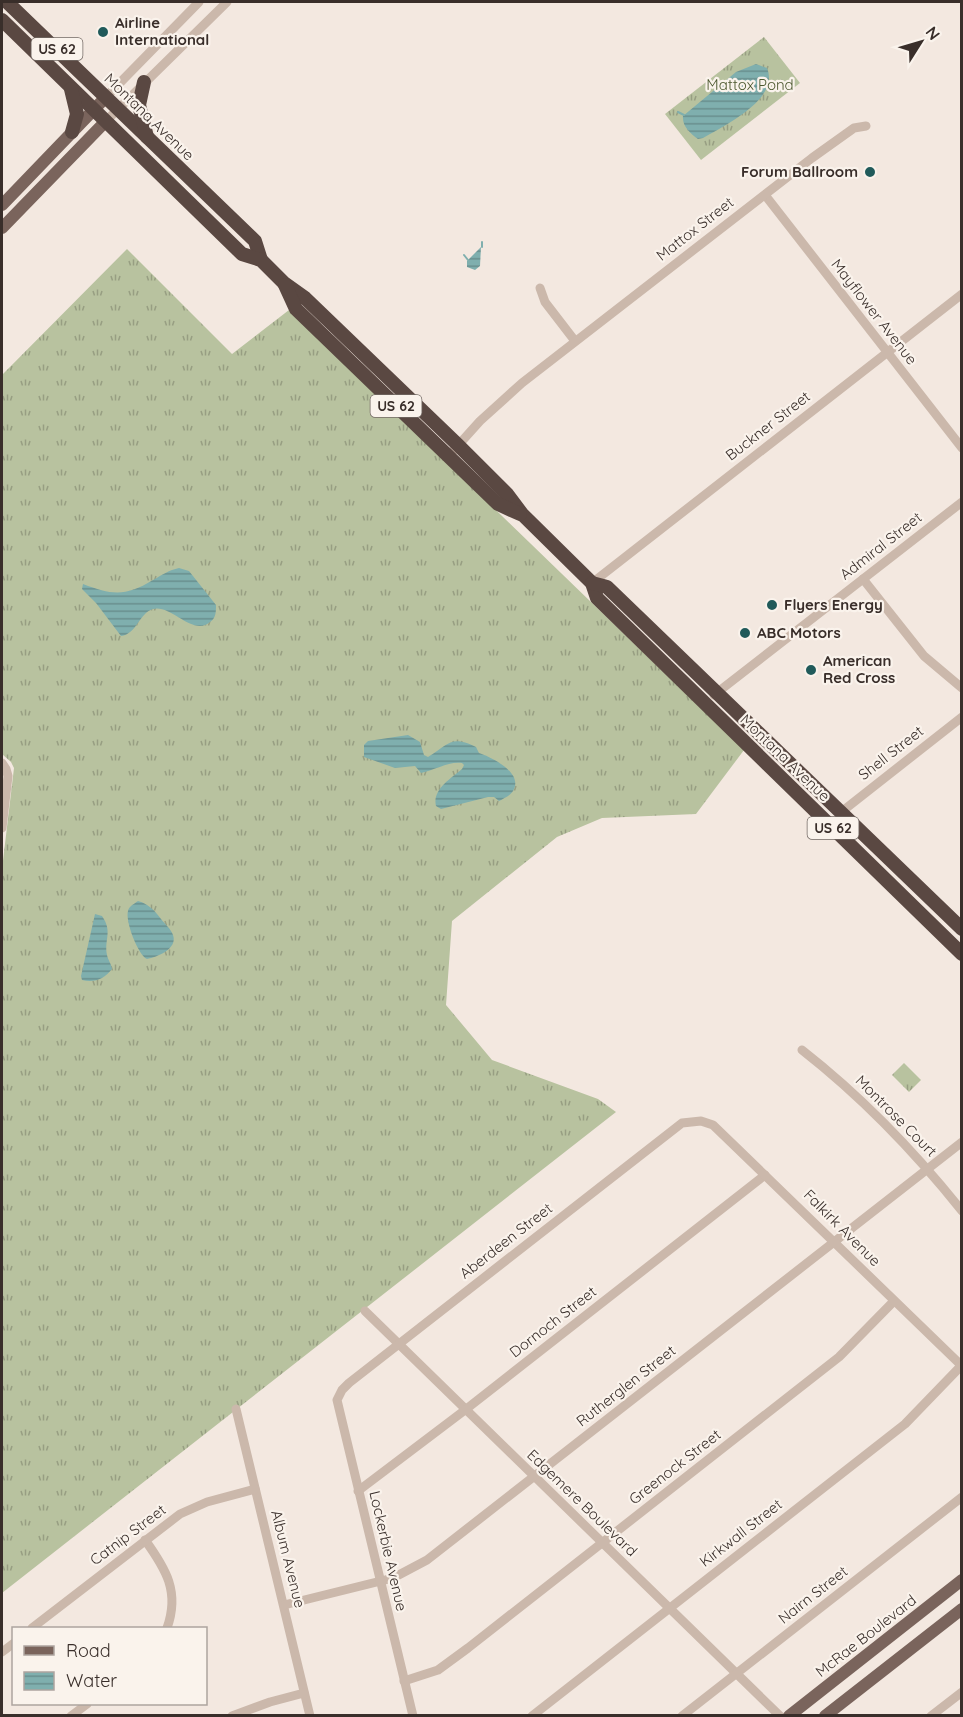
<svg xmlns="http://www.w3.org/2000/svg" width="963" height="1717" font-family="Quicksand,sans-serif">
	<defs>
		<pattern id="grass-tufts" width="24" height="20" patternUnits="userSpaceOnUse" patternTransform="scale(1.5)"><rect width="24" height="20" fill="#b8c29f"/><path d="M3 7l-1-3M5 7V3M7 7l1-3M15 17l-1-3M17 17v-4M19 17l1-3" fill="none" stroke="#979e82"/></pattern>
		<pattern id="water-rules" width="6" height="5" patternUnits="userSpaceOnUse" patternTransform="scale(1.5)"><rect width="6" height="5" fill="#7fafae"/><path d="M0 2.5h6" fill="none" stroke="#698f8e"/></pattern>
	</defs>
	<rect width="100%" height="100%" fill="#f3e8e0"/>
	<g fill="url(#grass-tufts)">
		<polygon points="764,37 800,83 701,160 665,114"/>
		<polygon points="127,249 232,354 289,310 744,750 696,814 602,818 557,837 452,921 446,1005 492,1060 598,1099 616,1112 2,1593 2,869 14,768 11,762 2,754 2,375"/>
		<polygon points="904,1063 921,1080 909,1092 892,1075"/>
	</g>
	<g fill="url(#water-rules)">
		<path d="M 756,64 L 767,68 C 780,99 725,125 703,138 L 698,139 C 690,133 682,126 683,116 L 736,72 Z"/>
		<polygon points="481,247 480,266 475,270 467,267 467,261"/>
		<path d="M 179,568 L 189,571 L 216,605 C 216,612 216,618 210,622 C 193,637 171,604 153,609 C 139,613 137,634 121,636 L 96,603 L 82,589 L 83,584 C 112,595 125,597 153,580 C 162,575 169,570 179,568 Z"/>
		<path d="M 408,735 L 420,742 L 424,755 L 428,757 C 450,744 450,735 476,747 L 479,753 C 491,757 522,772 514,789 C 512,795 504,798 499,801 L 494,797 L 488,797 L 441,809 L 436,806 C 432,790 450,779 462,769 L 464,765 L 462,763 C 449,761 435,770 421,773 L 415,766 L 395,768 L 364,757 L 364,745 L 368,741 Z"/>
		<path d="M 138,901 C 149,904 155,911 161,919 C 165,924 171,929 173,935 C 178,949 157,957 147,959 C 138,955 125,921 128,911 C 129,906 134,904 138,901 Z"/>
		<path d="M 95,914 L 102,916 C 113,932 104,939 107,955 C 108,960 111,963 112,969 C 104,979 95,983 82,980 L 81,976 Z"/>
	</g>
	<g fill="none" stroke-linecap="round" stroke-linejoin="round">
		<g stroke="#7fafae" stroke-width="2">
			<polyline points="678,112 684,115"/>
			<polyline points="482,242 482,247"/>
			<polyline points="464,255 468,260"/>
		</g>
		<g stroke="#cbb8ab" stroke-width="9">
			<polyline points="106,97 199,2"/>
			<polyline points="106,121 227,2"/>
			<polyline points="765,195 962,448"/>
			<polyline points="540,288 545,302 575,341"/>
			<polyline points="453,451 480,421 522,383 812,158 854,128 866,126"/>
			<polyline points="863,579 924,656 962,688"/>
			<polyline points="592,583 962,294"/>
			<polyline points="714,695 962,502"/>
			<polyline points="2,763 6,769 8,776 2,828"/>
			<polyline points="840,813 962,717"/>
			<path d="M 802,1050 C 862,1097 915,1152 962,1211"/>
			<polyline points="365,1311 780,1716"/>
			<polyline points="236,1409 310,1716"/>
			<polyline points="358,1491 465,1410 765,1175"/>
			<path d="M 145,1540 C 166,1569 180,1592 167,1628"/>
			<polyline points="284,1605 393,1578 427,1560 962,1142"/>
			<polyline points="32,1628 180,1514 207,1502 255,1489"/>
			<polyline points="2,1652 14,1643"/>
			<polyline points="404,1681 438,1670 468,1648 839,1357 894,1301"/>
			<polyline points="71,1716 87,1704"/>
			<polyline points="232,1716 270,1702 304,1693"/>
			<polyline points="413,1716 337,1400 342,1390 349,1383 682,1123 701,1121 713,1125 962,1366"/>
			<polyline points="532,1716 905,1424 961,1366"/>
			<polyline points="682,1716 962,1497"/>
			<polyline points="931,1716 962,1692"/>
		</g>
		<g stroke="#7a645c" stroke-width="12">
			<polyline points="2,205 106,97"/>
			<polyline points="2,228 106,121"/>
			<polyline points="789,1716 962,1580"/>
			<polyline points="825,1716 962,1609"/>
		</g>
		<g stroke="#5a4842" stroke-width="14">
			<polyline points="7,2 255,241 261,260"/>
			<polyline points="2,20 242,254 261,260 284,283 305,298 458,445 507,494 522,514 592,583 597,598 962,954"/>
			<polyline points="144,82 139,105 147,137"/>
			<polyline points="71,89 77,114 72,132"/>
			<polyline points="285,285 296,309 498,504 520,514"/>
			<polyline points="592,583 607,587 962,929"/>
		</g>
	</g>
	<g fill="#205a5a" stroke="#faf3ec" stroke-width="2">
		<circle cx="103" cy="32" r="6"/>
		<circle cx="870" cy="172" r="6"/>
		<circle cx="772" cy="605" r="6"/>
		<circle cx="745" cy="633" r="6"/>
		<circle cx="811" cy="670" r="6"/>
	</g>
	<g text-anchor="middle" stroke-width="4.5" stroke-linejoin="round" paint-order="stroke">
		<g fill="#faf3ec" stroke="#736964" stroke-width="1.5">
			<rect x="31.5" y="38" width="51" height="22" rx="4.5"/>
			<rect x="370.5" y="395" width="51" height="22" rx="4.5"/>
			<rect x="807.5" y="817" width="51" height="22" rx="4.5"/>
		</g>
		<g font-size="14" font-weight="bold" fill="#392e2a">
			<text x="57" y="54">US 62</text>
			<text x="396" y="411">US 62</text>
			<text x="833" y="833">US 62</text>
		</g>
		<g font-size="15" font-weight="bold" fill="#392e2a" stroke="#faf3ec" text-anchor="start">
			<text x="115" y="28">Airline<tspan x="115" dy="17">International</tspan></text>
			<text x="858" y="177" text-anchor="end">Forum Ballroom</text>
			<text x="784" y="610">Flyers Energy</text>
			<text x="757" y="638">ABC Motors</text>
			<text x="823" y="666">American<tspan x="823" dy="17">Red Cross</tspan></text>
		</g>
		<g font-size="15" fill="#4b572e" stroke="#faf3ec">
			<text x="750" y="90">Mattox Pond</text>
		</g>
		<g font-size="15" fill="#392e2a" stroke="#faf3ec">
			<text transform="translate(149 117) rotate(44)" y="5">Montana Avenue</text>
			<text transform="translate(695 229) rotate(-38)" y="5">Mattox Street</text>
			<text transform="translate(874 312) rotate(52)" y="5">Mayflower Avenue</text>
			<text transform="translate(768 426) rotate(-38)" y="5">Buckner Street</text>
			<text transform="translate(881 546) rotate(-38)" y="5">Admiral Street</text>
			<text transform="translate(891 753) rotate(-38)" y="5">Shell Street</text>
			<text transform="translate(785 758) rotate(44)" y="5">Montana Avenue</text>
			<text transform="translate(896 1116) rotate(45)" y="5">Montrose Court</text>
			<text transform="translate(842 1228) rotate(45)" y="5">Falkirk Avenue</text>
			<text transform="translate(506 1241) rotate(-38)" y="5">Aberdeen Street</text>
			<text transform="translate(553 1322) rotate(-38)" y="5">Dornoch Street</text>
			<text transform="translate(626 1386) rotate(-38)" y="5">Rutherglen Street</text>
			<text transform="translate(675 1467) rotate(-38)" y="5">Greenock Street</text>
			<text transform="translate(582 1503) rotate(44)" y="5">Edgemere Boulevard</text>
			<text transform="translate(741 1533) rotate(-38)" y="5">Kirkwall Street</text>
			<text transform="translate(128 1535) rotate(-37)" y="5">Catnip Street</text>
			<text transform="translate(388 1551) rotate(77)" y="5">Lockerbie Avenue</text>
			<text transform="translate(288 1559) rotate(76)" y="5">Album Avenue</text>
			<text transform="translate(813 1595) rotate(-38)" y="5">Nairn Street</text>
			<text transform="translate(866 1636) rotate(-38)" y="5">McRae Boulevard</text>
		</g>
	</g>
	<rect width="963" height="1717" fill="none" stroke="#392e2a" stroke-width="6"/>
	<rect x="12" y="1627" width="195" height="78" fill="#faf3ec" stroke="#ada49e" stroke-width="1.5"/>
	<rect x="24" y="1646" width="30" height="9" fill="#7a645c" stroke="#ada49e" stroke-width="1.5"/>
	<text x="66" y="1657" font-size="18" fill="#392e2a">Road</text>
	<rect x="24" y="1672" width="30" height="18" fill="url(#water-rules)" stroke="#ada49e" stroke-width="1.5"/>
	<text x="66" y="1687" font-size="18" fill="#392e2a">Water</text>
	<g transform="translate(921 42) rotate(53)" stroke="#faf3ec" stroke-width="4.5" paint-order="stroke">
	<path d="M0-4.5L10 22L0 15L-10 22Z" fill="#392e2a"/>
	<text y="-9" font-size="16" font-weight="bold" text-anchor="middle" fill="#392e2a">N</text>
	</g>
</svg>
